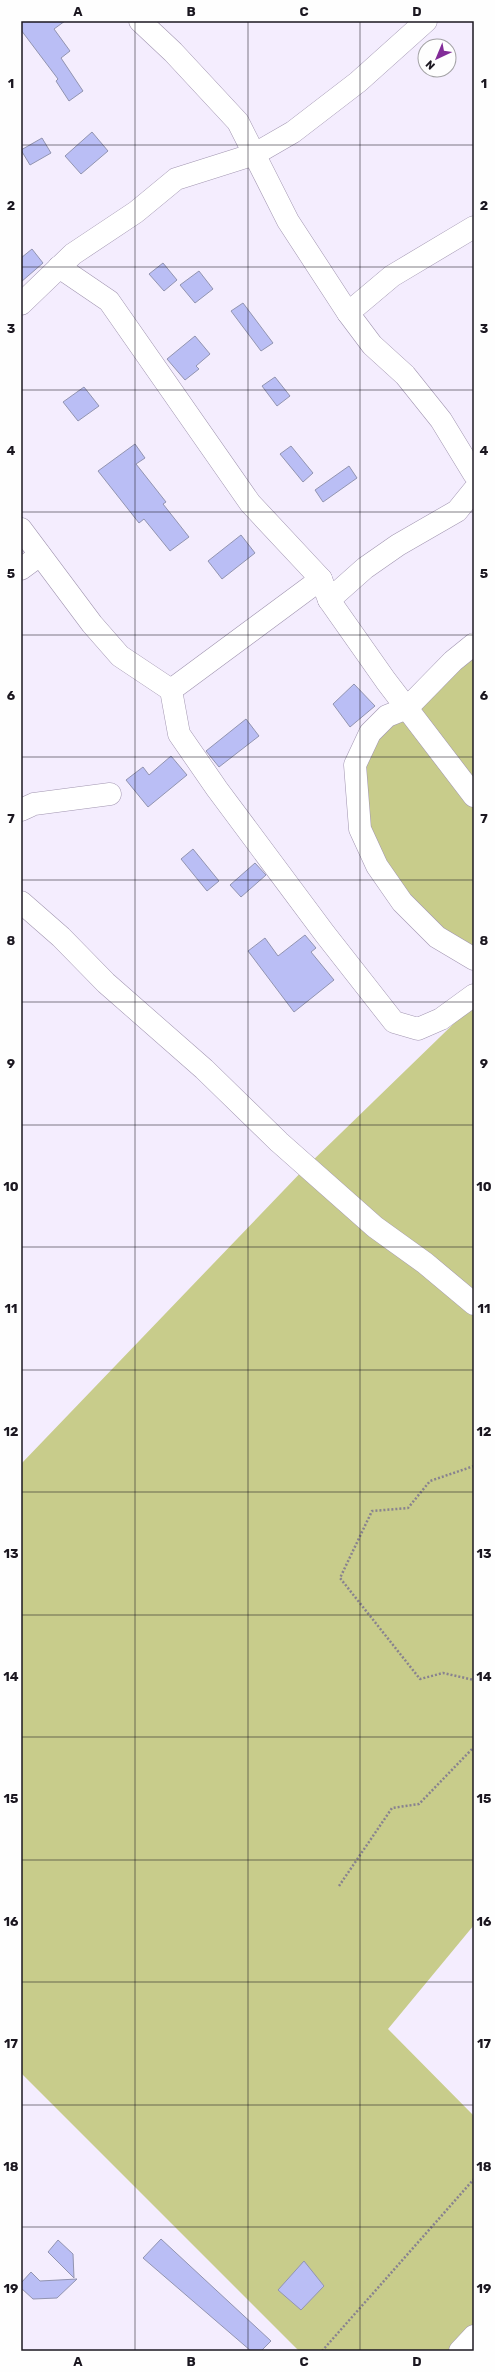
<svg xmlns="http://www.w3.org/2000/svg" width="495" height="2372" font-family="Rubik,sans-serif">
	<rect width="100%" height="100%" fill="#f4edfe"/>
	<g fill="#c8cc8b">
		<polygon points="474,641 474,955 446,943 377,866 356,780 370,733"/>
		<polygon points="474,1004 474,1925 388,2029 474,2116 474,2331 456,2351 299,2351 21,2073 21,1464 307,1166"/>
	</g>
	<g fill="#babef5" stroke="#9294b0">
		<polygon points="21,21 65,21 54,29 70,51 61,58 83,91 69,101 56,81 58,79 21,30"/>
		<polygon points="92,132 108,151 81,174 65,156"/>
		<polygon points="42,138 51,153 30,165 21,150"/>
		<polygon points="32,249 43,263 21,282 21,258"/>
		<polygon points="163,263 177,280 164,291 149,274"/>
		<polygon points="199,271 213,289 195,303 180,285"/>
		<polygon points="243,303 273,343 261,351 231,311"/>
		<polygon points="195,336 210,354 196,366 199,369 185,380 167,359"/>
		<polygon points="275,377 290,396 277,406 262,386"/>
		<polygon points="84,387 99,406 78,421 63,402"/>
		<polygon points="135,444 145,458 136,464 166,502 163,504 189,537 170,551 144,519 139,523 98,471"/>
		<polygon points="291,446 313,473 303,482 280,454"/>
		<polygon points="349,466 357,478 323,502 315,490"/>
		<polygon points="241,535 255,553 222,579 208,561"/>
		<polygon points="354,684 375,706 350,727 333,704"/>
		<polygon points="246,719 259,736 219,767 206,751"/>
		<polygon points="171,756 187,775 148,807 126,780 143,767 149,775"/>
		<polygon points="193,849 219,881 207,891 181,859"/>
		<polygon points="255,863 266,875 241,897 230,885"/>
		<polygon points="305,935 316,948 311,952 334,980 294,1012 248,951 265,938 278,956"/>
		<polygon points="161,2239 271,2341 261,2351 251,2351 143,2258"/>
		<polygon points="58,2240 73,2254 74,2278 48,2252"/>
		<polygon points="304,2261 324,2286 301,2310 278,2290"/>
		<polygon points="31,2272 40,2281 77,2279 57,2298 33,2299 21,2288 21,2283"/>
	</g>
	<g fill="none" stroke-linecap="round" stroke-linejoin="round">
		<defs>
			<g id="minor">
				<polyline points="140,21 173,52 238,122 288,221 348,313 372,345 405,375 441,420 474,474"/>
				<polyline points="59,267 109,301 250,503 321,579 329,600 365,568 398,545 457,511 474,490"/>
				<polyline points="21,304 73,254 136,212 176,179 255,154 293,132 358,82 426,21"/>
				<polyline points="348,313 392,276 474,227"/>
				<polyline points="21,529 92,624 120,656 171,690 179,734 217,789 325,934 394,1022 418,1029 441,1019 474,995"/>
				<polyline points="21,569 40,555"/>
				<polyline points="329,600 386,681 474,796"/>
				<polyline points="474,644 453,661 407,708 387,716 370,733 355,765 360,829 377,866 402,902 437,937 474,959"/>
				<polyline points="171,690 321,579"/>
				<polyline points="21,810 34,804 110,794"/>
				<polyline points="21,902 61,937 106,983 204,1069 279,1142 375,1227 425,1263 474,1304"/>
				<polyline points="460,2351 474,2336"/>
			</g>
		</defs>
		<use href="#minor" stroke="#a195b0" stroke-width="23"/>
		<g stroke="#88828f" stroke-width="2.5" stroke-dasharray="2 2" stroke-linecap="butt">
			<polyline points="474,1466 430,1481 408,1508 372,1511 340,1578 420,1679 443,1673 474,1680"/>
			<polyline points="339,1886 392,1808 419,1804 474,1747"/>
			<polyline points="322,2351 474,2179"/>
		</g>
		<use href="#minor" stroke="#fff" stroke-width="22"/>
	</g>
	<path fill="none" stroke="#1b1720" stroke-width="1" stroke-opacity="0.55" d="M 135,21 L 135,2351M 248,21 L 248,2351M 360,21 L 360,2351M 21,145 L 474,145M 21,267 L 474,267M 21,390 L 474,390M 21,512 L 474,512M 21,635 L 474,635M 21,757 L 474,757M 21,880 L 474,880M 21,1002 L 474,1002M 21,1125 L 474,1125M 21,1247 L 474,1247M 21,1370 L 474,1370M 21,1492 L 474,1492M 21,1615 L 474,1615M 21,1737 L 474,1737M 21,1860 L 474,1860M 21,1982 L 474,1982M 21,2105 L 474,2105M 21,2227 L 474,2227"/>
	<rect width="495" height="2372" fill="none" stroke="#fefefe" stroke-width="44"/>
	<g transform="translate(437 58) rotate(224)"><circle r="19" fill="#fefefe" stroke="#a3a2a5"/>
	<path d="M0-3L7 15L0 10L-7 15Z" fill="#822b98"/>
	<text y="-6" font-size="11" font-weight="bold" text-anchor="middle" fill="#1b1720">N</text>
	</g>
	<rect x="22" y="22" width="451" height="2328" fill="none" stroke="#1b1720" stroke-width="1.5"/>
	<g font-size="13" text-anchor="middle" font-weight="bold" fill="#1b1720">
		<text x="78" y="16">A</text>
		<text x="191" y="16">B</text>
		<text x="304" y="16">C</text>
		<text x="417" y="16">D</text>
		<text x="11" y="88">1</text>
		<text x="484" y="88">1</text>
		<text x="11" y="210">2</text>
		<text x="484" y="210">2</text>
		<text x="11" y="333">3</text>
		<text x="484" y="333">3</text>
		<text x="11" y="455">4</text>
		<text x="484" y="455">4</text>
		<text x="11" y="578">5</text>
		<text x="484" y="578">5</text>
		<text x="11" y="700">6</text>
		<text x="484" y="700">6</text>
		<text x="11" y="823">7</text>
		<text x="484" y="823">7</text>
		<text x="11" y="945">8</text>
		<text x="484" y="945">8</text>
		<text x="11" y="1068">9</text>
		<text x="484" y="1068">9</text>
		<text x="11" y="1191">10</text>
		<text x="484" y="1191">10</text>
		<text x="11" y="1313">11</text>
		<text x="484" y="1313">11</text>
		<text x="11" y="1436">12</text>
		<text x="484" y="1436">12</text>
		<text x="11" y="1558">13</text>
		<text x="484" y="1558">13</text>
		<text x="11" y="1681">14</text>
		<text x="484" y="1681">14</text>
		<text x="11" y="1803">15</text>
		<text x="484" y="1803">15</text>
		<text x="11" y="1926">16</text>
		<text x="484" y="1926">16</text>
		<text x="11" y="2048">17</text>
		<text x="484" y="2048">17</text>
		<text x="11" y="2171">18</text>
		<text x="484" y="2171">18</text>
		<text x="11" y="2293">19</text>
		<text x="484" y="2293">19</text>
		<text x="78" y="2366">A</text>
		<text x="191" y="2366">B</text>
		<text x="304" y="2366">C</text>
		<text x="417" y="2366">D</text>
	</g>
</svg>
